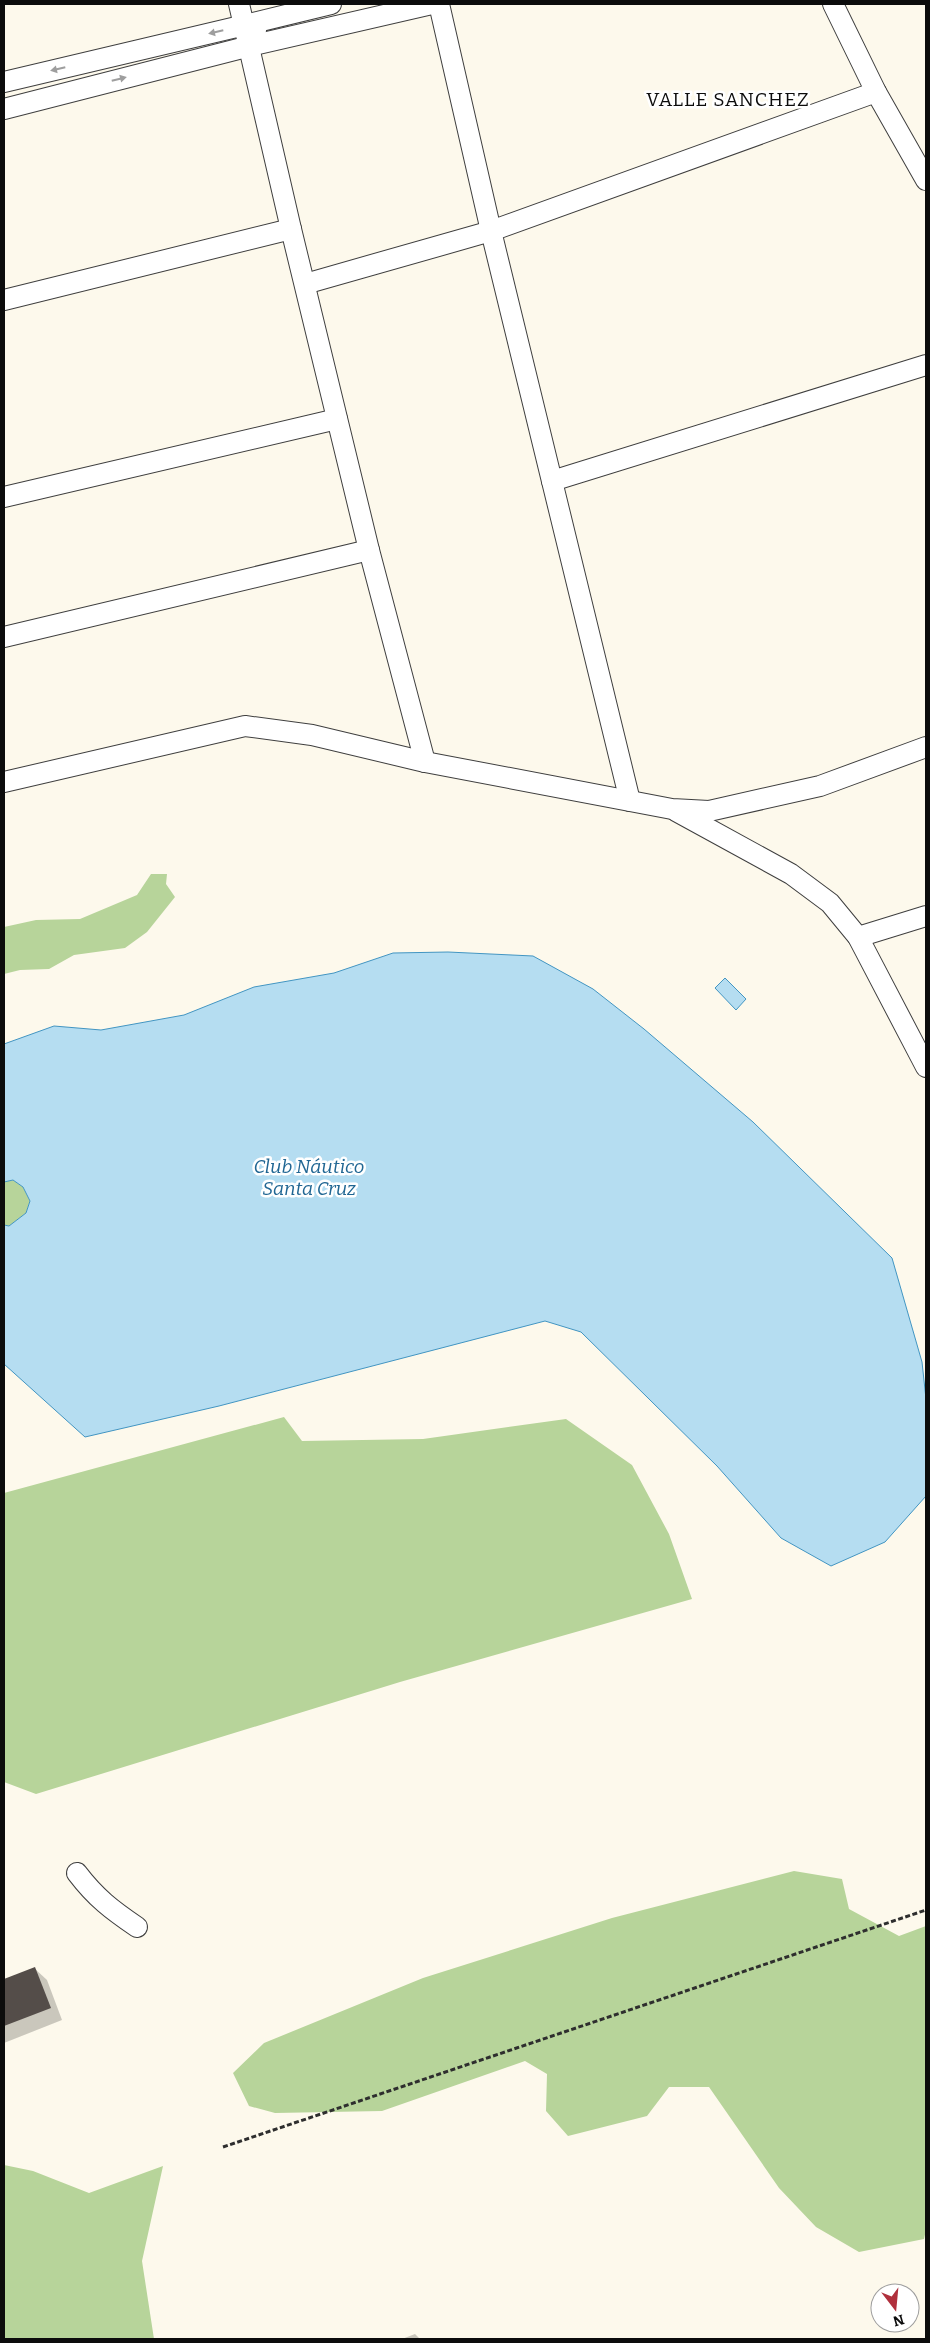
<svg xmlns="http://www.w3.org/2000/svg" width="930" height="2343" font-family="Bitter,serif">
	<rect width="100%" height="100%" fill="#fdf9ec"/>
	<g fill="#b7d49a">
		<polygon points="151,874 167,874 166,884 175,897 147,932 125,948 74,955 49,969 20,970 4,974 4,927 36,920 80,919 137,895"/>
		<polygon points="13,1180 23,1187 30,1201 26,1213 9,1226 4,1225 4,1182"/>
		<polygon points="284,1417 302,1441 423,1439 566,1419 632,1465 669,1534 692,1599 400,1682 36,1794 4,1782 4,1493"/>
		<polygon points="794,1871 842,1879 849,1909 899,1936 926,1926 926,2230 924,2239 859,2252 816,2227 779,2188 709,2087 669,2087 647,2116 568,2136 546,2111 547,2074 525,2061 382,2111 275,2113 249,2106 233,2073 264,2043 423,1978 612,1918"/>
		<polygon points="4,2165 33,2171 89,2193 163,2166 142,2261 154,2339 4,2339"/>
	</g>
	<g fill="#b5ddf1" stroke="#4295c2">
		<polygon points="448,952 533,956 593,989 644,1029 753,1122 892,1258 922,1362 926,1399 926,1496 885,1542 831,1566 781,1538 717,1466 581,1332 545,1321 219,1406 85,1437 4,1364 4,1225 9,1226 26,1213 30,1201 23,1187 13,1180 4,1182 4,1044 54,1026 101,1030 184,1015 254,987 334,973 393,953"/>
		<polygon points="725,978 746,999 736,1010 715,988"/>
	</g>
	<g fill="#0003">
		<polygon points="34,1968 47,1980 62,2020 4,2043 4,1980"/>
		<polygon points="415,2334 420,2339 402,2339"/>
	</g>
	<polygon fill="#544d49" points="35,1967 51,2008 4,2026 4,1979"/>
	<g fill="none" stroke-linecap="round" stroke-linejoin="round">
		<defs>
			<g id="minor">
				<polyline points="239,4 291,229 369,550 425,762"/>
				<polyline points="439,4 491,231 630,801"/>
				<polyline points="833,4 876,92 926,180"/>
				<polyline points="245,25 331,4"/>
				<polyline points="4,82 245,25 256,30"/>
				<polyline points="4,109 250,46 432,4"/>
				<polyline points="305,284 491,231 876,92"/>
				<polyline points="4,300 291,229"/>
				<polyline points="552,481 926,365"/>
				<polyline points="4,497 337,419"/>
				<polyline points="4,637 369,550"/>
				<polyline points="4,782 245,726 312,735 425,762 672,809 709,811 820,786 926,747"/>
				<polyline points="676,811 791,874 830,903 858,937 926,1067"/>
				<polyline points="858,937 926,916"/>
				<path d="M 77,1873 C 96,1898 112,1910 137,1927"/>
			</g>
		</defs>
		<use href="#minor" stroke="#3f3f3f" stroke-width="22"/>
		<polyline stroke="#2e2e2e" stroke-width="3" stroke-dasharray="5 2.5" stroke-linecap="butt" points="223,2147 926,1910"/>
		<use href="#minor" stroke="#fff" stroke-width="20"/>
	</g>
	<defs><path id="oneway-solid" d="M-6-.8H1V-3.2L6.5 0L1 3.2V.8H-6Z" transform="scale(1.25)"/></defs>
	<g fill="#9e9e9e">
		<use href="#oneway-solid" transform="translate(216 32) rotate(167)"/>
		<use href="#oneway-solid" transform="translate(58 69) rotate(167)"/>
		<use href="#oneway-solid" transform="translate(119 79) rotate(-14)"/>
	</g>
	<g text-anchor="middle" stroke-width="5" stroke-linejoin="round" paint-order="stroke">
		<g font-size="19" letter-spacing="1" fill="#0c0c0c" stroke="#fff">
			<text x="728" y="106">VALLE SANCHEZ</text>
		</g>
		<g font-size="19" font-style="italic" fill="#206693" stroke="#fff">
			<text x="309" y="1173">Club Náutico<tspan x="309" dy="22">Santa Cruz</tspan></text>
		</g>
	</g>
	<rect width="930" height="2343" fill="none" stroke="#0c0c0c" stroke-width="10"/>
	<g transform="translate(895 2308) rotate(164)"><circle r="24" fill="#ffffff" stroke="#9e9e9e"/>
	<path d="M0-4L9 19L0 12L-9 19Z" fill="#b0303c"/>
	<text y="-8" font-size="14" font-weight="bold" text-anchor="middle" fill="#0c0c0c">N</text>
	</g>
</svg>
